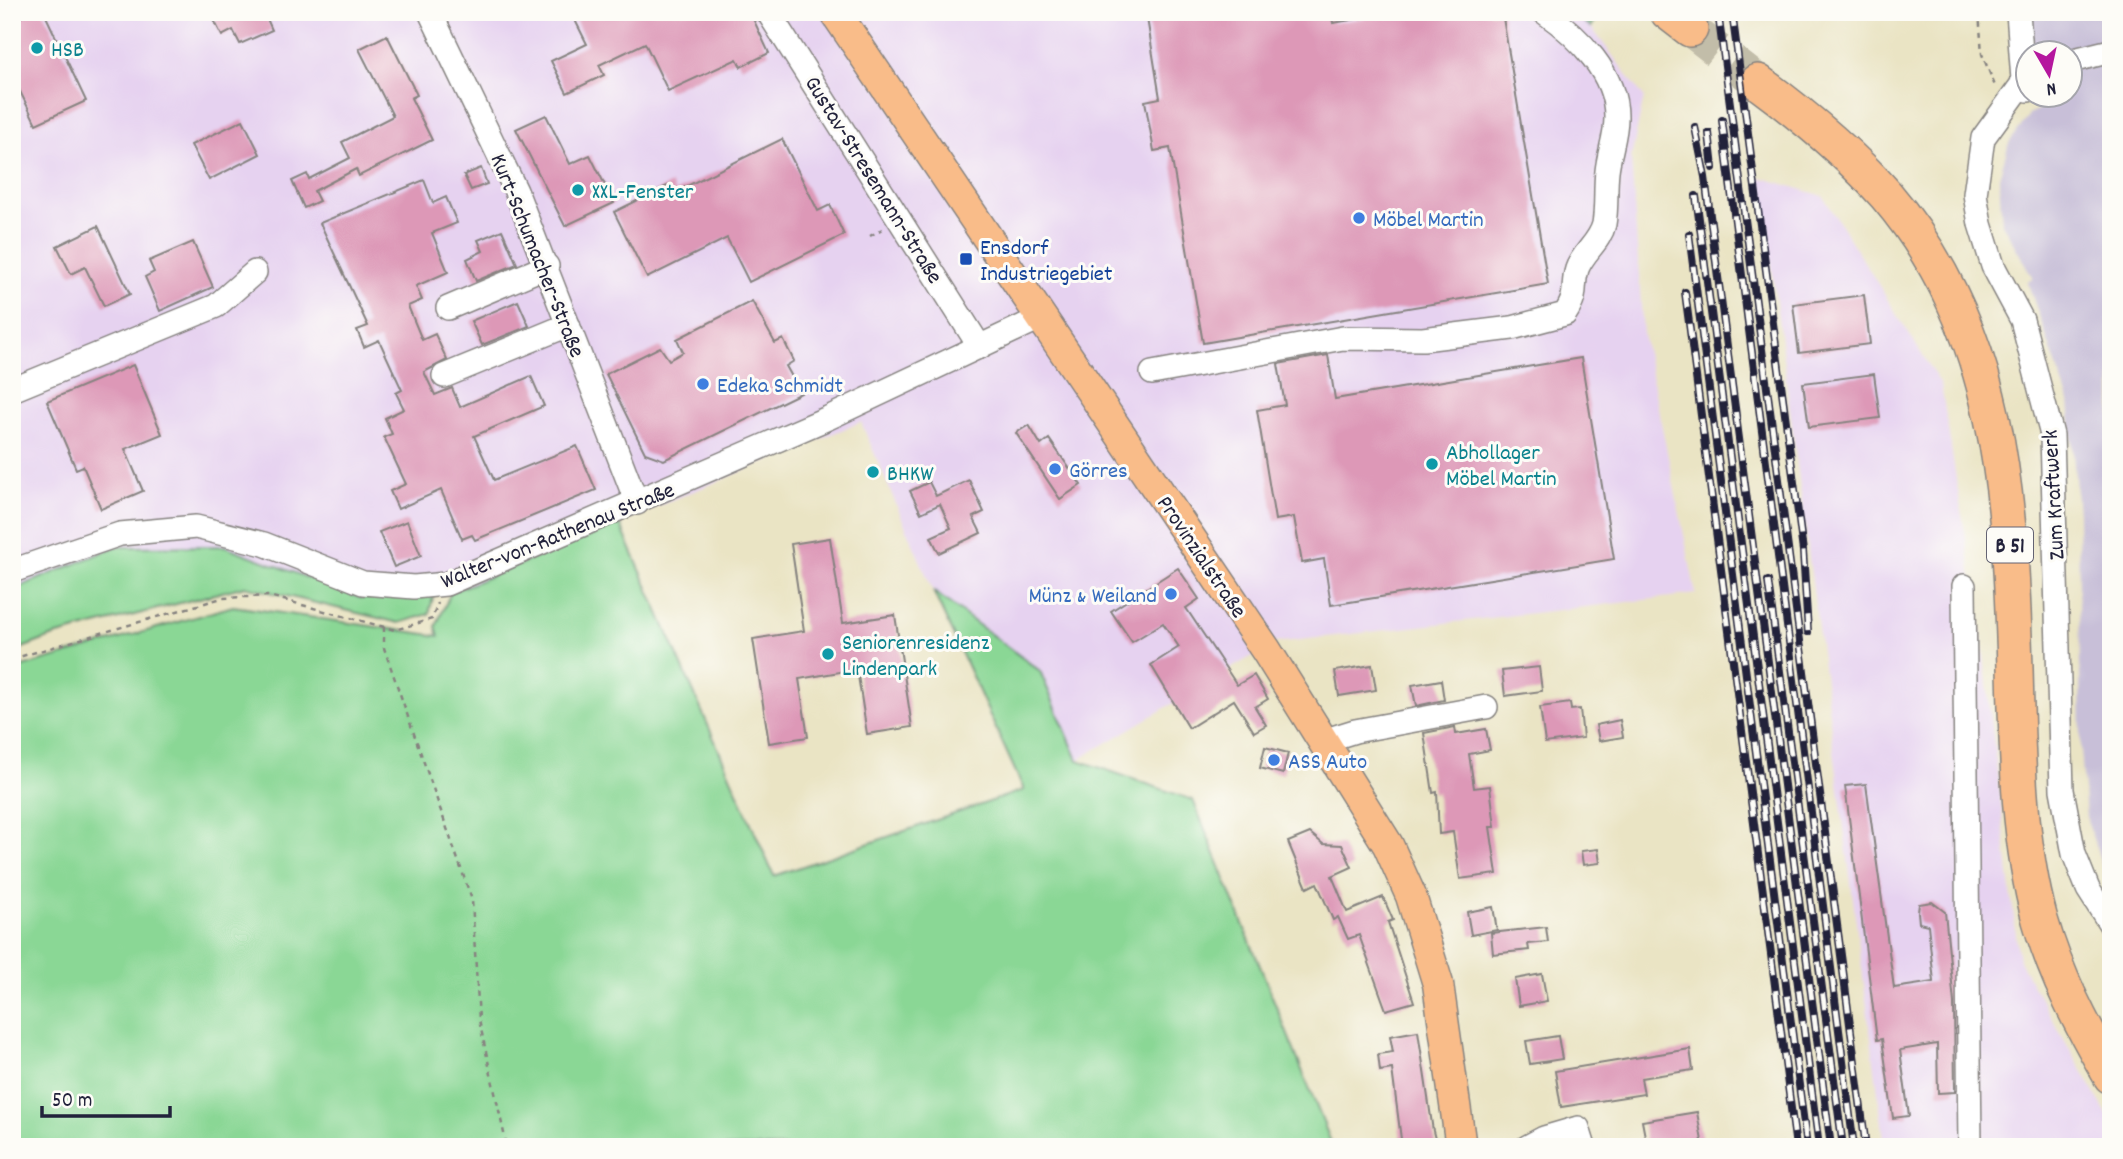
<svg xmlns="http://www.w3.org/2000/svg" width="2123" height="1159" font-family="Dekko,sans-serif">
	<rect width="100%" height="100%" fill="#fdfcf7"/>
	<filter id="ink" filterUnits="userSpaceOnUse"><feTurbulence type="fractalNoise" baseFrequency=".0143" numOctaves="2"/><feDisplacementMap in="SourceGraphic" scale="14" xChannelSelector="R" yChannelSelector="G"/><feConvolveMatrix kernelMatrix="1 2 1 2 8 2 1 2 1" color-interpolation-filters="sRGB"/></filter>
	<filter id="wash" filterUnits="userSpaceOnUse"><feTurbulence type="fractalNoise" baseFrequency=".00686" numOctaves="4" result="noise"/><feDisplacementMap in="SourceGraphic" scale="28" xChannelSelector="R" yChannelSelector="G"/><feGaussianBlur stdDeviation="1.57" result="paint"/><feColorMatrix in="noise" values="0 0 0 0 0 0 0 0 0 0 0 0 0 0 0 0 0 1.4 0 .05"/><feComposite in="paint" operator="in"/></filter>
	<g filter="url(#wash)">
		<rect width="100%" height="100%" fill="#eae4c4"/>
		<g fill="#e6d2f0">
			<polygon points="12,12 1571,12 1591,27 1644,97 1631,158 1643,334 1696,594 1274,643 1078,760 1040,671 933,591 861,422 451,592 360,598 225,546 115,547 12,590"/>
			<polygon points="1760,177 1823,196 1941,385 1982,640 2019,961 2111,1121 2111,1147 1885,1147"/>
		</g>
		<polygon fill="#c8bfd8" points="2022,12 2111,12 2111,878 2102,866 2086,817 2081,749 2078,514 2069,401 2027,281 2033,278 2002,223 1999,178 2009,143 2030,114 2050,102 2041,95 2070,94 2070,52 2028,52"/>
		<g fill="#8ad795" stroke="#567c68" stroke-width="2">
			<polygon points="1571,12 1601,12 1591,27"/>
			<polygon points="620,524 774,876 1024,790 933,591 1040,671 1078,760 1193,800 1333,1147 12,1147 12,670 233,606 439,636 436,626 451,592"/>
			<polygon points="225,546 360,598 434,593 429,614 399,623 245,586 54,636 12,652 12,590 115,547"/>
		</g>
		<g id="blocks">
			<g fill="#dd98b7">
				<polygon points="32,12 44,12 86,101 36,124 12,75 12,21"/>
				<polygon points="220,12 264,12 272,30 240,44 233,30 222,36 214,20 222,17"/>
				<polygon points="571,12 750,12 769,53 741,67 737,59 668,91 645,43 599,65 604,75 567,93 551,61 587,44"/>
				<polygon points="1146,12 1331,12 1333,23 1397,12 1502,12 1548,284 1203,343 1170,148 1154,151 1145,101 1160,98"/>
				<polygon points="387,35 417,95 411,98 432,140 359,176 356,169 314,191 319,201 304,208 292,181 307,174 309,179 350,158 342,142 393,116 359,49"/>
				<polygon points="546,115 570,164 590,155 614,203 565,226 516,129"/>
				<polygon points="243,120 260,154 209,180 191,145"/>
				<polygon points="782,139 818,211 830,205 844,235 749,282 727,238 647,278 614,212 671,184 675,192"/>
				<polygon points="481,168 487,184 471,190 464,175"/>
				<polygon points="424,180 433,203 446,197 457,223 432,233 448,272 416,286 422,300 408,306 422,340 435,334 447,360 424,372 435,395 452,388 460,407 531,376 544,406 474,436 494,480 577,446 596,490 475,540 472,535 462,539 441,490 398,509 390,491 406,484 384,437 392,434 385,418 404,409 396,393 402,390 379,340 364,347 357,330 368,326 320,223"/>
				<polygon points="98,226 130,294 104,306 85,267 71,274 57,246"/>
				<polygon points="502,230 517,264 476,281 467,259 483,251 478,240"/>
				<polygon points="193,242 213,287 160,311 145,277 154,272 149,261"/>
				<polygon points="1864,295 1870,344 1799,353 1793,304"/>
				<polygon points="518,301 529,326 482,345 471,321"/>
				<polygon points="752,301 775,343 783,339 794,361 786,366 801,393 664,460 645,453 606,374 660,347 669,360 683,352 677,339"/>
				<polygon points="1328,355 1335,399 1581,358 1614,559 1331,605 1324,559 1302,563 1294,517 1275,520 1257,410 1285,405 1278,364"/>
				<polygon points="133,365 162,434 125,449 143,491 101,509 83,466 76,469 47,401"/>
				<polygon points="1874,374 1880,418 1809,427 1803,383"/>
				<polygon points="1029,425 1041,445 1049,439 1081,485 1060,499 1016,433"/>
				<polygon points="969,480 984,512 973,517 981,533 939,553 931,537 951,528 940,504 921,513 910,491 929,482 936,496"/>
				<polygon points="407,521 421,556 394,567 379,532"/>
				<polygon points="830,538 843,623 895,615 912,727 867,734 857,669 799,679 808,737 769,743 753,639 804,631 791,544"/>
				<polygon points="1178,568 1199,599 1186,608 1237,685 1254,675 1268,699 1255,707 1266,725 1254,732 1234,700 1189,728 1151,665 1179,647 1163,623 1132,642 1111,611"/>
				<polygon points="1372,665 1376,690 1339,696 1335,671"/>
				<polygon points="1539,667 1542,691 1505,696 1502,671"/>
				<polygon points="1441,680 1444,700 1416,706 1412,685"/>
				<polygon points="1570,703 1571,710 1580,709 1583,738 1545,743 1540,707"/>
				<polygon points="1620,720 1623,737 1599,741 1596,725"/>
				<polygon points="1455,727 1456,734 1486,729 1490,750 1469,754 1474,788 1490,786 1495,827 1490,827 1497,874 1460,879 1453,832 1439,834 1437,792 1433,793 1424,733"/>
				<polygon points="1265,747 1288,753 1283,774 1260,768"/>
				<polygon points="1866,784 1894,988 1934,982 1928,925 1919,923 1918,912 1919,904 1932,902 1945,912 1954,1003 1955,1092 1938,1093 1937,1044 1900,1050 1909,1116 1893,1118 1882,1039 1877,1040 1845,786"/>
				<polygon points="1310,833 1323,844 1342,845 1352,867 1332,876 1347,912 1383,897 1393,920 1388,922 1414,1002 1386,1010 1359,935 1348,939 1338,917 1333,920 1317,883 1307,888 1288,842"/>
				<polygon points="1598,849 1600,863 1583,865 1581,851"/>
				<polygon points="1493,907 1497,930 1471,935 1467,912"/>
				<polygon points="1546,927 1548,942 1528,944 1529,950 1493,954 1491,933"/>
				<polygon points="1542,974 1547,1001 1519,1006 1515,979"/>
				<polygon points="1418,1031 1433,1131 1437,1147 1402,1147 1392,1069 1380,1071 1378,1054 1393,1052 1390,1036"/>
				<polygon points="1558,1036 1562,1059 1530,1064 1526,1041"/>
				<polygon points="1690,1049 1693,1070 1641,1078 1644,1094 1561,1107 1555,1071"/>
				<polygon points="1697,1112 1703,1147 1647,1147 1642,1121"/>
			</g>
		</g>
	</g>
	<g filter="url(#ink)">
		<use href="#blocks" fill-opacity="0" stroke="#868380" stroke-width="2"/>
		<g fill="none" stroke-linecap="round" stroke-linejoin="round">
			<polyline stroke="#c2bda9" stroke-width="35" stroke-dasharray="35 18" stroke-linecap="butt" points="1690,29 1758,82"/>
			<defs>
				<g id="minor">
					<polyline points="430,12 516,191 637,503"/>
					<polyline points="768,12 980,347"/>
					<polyline points="2018,12 2023,80 2028,90"/>
					<polyline points="2070,61 2111,51"/>
					<polyline points="2028,76 1983,138 1975,194 1980,224 1993,266 2022,320 2052,435 2062,790 2074,854 2088,889 2111,925"/>
					<polyline points="448,308 547,266"/>
					<path d="M 1152,373 L 1343,338 L 1423,339 L 1512,328 L 1565,314 C 1579,293 1571,288 1577,269 C 1583,252 1600,242 1604,224 C 1607,207 1605,188 1607,171 C 1609,153 1616,136 1616,118 C 1617,74 1578,36 1544,12"/>
					<polyline points="444,376 568,325"/>
					<polyline points="12,390 216,306 255,272"/>
					<polyline points="12,571 120,534 196,527 264,544 363,583 414,587 446,584 828,418 1040,318"/>
					<polyline points="1964,586 1970,1147"/>
					<polyline points="1323,741 1355,731 1486,707"/>
					<polyline points="1527,1147 1544,1138 1578,1128 1584,1147"/>
				</g>
				<polyline id="major" points="835,12 1266,650 1388,845 1411,896 1438,984 1461,1147"/>
				<g id="highway">
					<polyline points="1668,12 1690,29"/>
					<path d="M 1758,82 C 1804,116 1848,152 1886,195 C 2002,331 2010,498 2015,668 C 2017,751 2018,840 2040,920 C 2056,976 2082,1026 2111,1076"/>
				</g>
			</defs>
			<use href="#minor" stroke="#868380" stroke-width="26"/>
			<use href="#major" stroke="#868380" stroke-width="33"/>
			<use href="#highway" stroke="#868380" stroke-width="38"/>
			<g stroke="#868380" stroke-width="2.5" stroke-dasharray="5 5" stroke-linecap="butt">
				<polyline points="1979,12 1982,54 1995,86"/>
				<polyline points="870,236 882,229"/>
				<polyline points="384,627 384,648 472,900 479,1020 507,1147"/>
				<polyline points="12,659 222,598 269,596 395,630 432,619 438,603"/>
			</g>
			<use href="#minor" stroke="#fff" stroke-width="23"/>
			<use href="#major" stroke="#f9bc89" stroke-width="30"/>
			<use href="#highway" stroke="#f9bc89" stroke-width="35"/>
			<defs>
				<g id="rail">
					<polyline points="1718,12 1866,1147"/>
					<polyline points="1732,12 1803,551 1808,632"/>
					<polyline points="1722,120 1854,1147"/>
					<polyline points="1695,127 1705,177 1831,1147"/>
					<polyline points="1709,133 1713,168"/>
					<polyline points="1696,196 1819,1147"/>
					<polyline points="1689,234 1807,1147"/>
					<polyline points="1685,292 1796,1147"/>
					<polyline points="1768,581 1843,1147"/>
				</g>
			</defs>
			<use href="#rail" stroke="#22223b" stroke-width="8"/>
			<use href="#rail" stroke="#fdfcf7" stroke-width="5" stroke-dasharray="16" stroke-linecap="butt"/>
		</g>
	</g>
	<g fill="#0f9aa8" stroke="#fdfcf7" stroke-width="2.5">
		<circle cx="37" cy="48" r="7"/>
		<circle cx="578" cy="190" r="7"/>
		<circle cx="1432" cy="464" r="7"/>
		<circle cx="873" cy="472" r="7"/>
		<circle cx="828" cy="654" r="7"/>
	</g>
	<g fill="#3f7fe0" stroke="#fdfcf7" stroke-width="2.5">
		<circle cx="1359" cy="218" r="7"/>
		<circle cx="703" cy="384" r="7"/>
		<circle cx="1055" cy="469" r="7"/>
		<circle cx="1171" cy="594" r="7"/>
		<circle cx="1274" cy="760" r="7"/>
	</g>
	<rect fill="#1a4fb4" stroke="#fdfcf7" stroke-width="2.5" x="959" y="252" width="14" height="14" rx="3.5"/>
	<g text-anchor="middle" stroke-width="6" stroke-linejoin="round" paint-order="stroke">
		<rect fill="#fdfcf7" stroke="#646373" stroke-width="2" x="1987" y="527.5" width="46" height="35" rx="5"/>
		<g font-size="21" font-weight="bold" fill="#22223b">
			<text x="2010" y="552">B 51</text>
		</g>
		<g font-size="23" fill="#0d838f" stroke="#fdfcf7" text-anchor="start">
			<text x="51" y="56">HSB</text>
			<text x="592" y="198">XXL-Fenster</text>
			<text x="1446" y="459">Abhollager<tspan x="1446" dy="26">Möbel Martin</tspan></text>
			<text x="887" y="480">BHKW</text>
			<text x="842" y="649">Seniorenresidenz<tspan x="842" dy="26">Lindenpark</tspan></text>
		</g>
		<g font-size="23" fill="#22223b" stroke="#fdfcf7">
			<text transform="translate(875 179) rotate(58)" y="8">Gustav-Stresemann-Straße</text>
			<text transform="translate(539 255) rotate(68)" y="8">Kurt-Schumacher-Straße</text>
			<text transform="translate(2052 495) rotate(-93)" y="8">Zum Kraftwerk</text>
			<text transform="translate(557 534) rotate(-22)" y="8">Walter-von-Rathenau Straße</text>
			<text transform="translate(1203 556) rotate(56)" y="8">Provinzialstraße</text>
		</g>
		<g font-size="23" fill="#366cbe" stroke="#fdfcf7" text-anchor="start">
			<text x="1373" y="226">Möbel Martin</text>
			<text x="717" y="392">Edeka Schmidt</text>
			<text x="1069" y="477">Görres</text>
			<text x="1157" y="602" text-anchor="end">Münz &amp; Weiland</text>
			<text x="1288" y="768">ASS Auto</text>
		</g>
		<g font-size="23" fill="#164399" stroke="#fdfcf7" text-anchor="start">
			<text x="980" y="254">Ensdorf<tspan x="980" dy="26">Industriegebiet</tspan></text>
		</g>
	</g>
	<rect width="2123" height="1159" fill="none" stroke="#fdfcf7" stroke-width="42"/>
	<g transform="translate(2049 74) rotate(171)"><circle r="33" fill="#fdfcf7" stroke="#a5a5ac" stroke-width="2"/>
	<path d="M0-5L12 26L0 18L-12 26Z" fill="#b5179e"/>
	<text y="-10" font-size="19" font-weight="bold" text-anchor="middle" fill="#22223b">N</text>
	</g>
	<path d="M42 1106v10h128v-10" fill="none" stroke="#22223b" stroke-width="3.5"/>
	<text x="52" y="1106" font-size="21" fill="#22223b" stroke="#fdfcf7" stroke-width="5" paint-order="stroke">50 m</text>
</svg>
